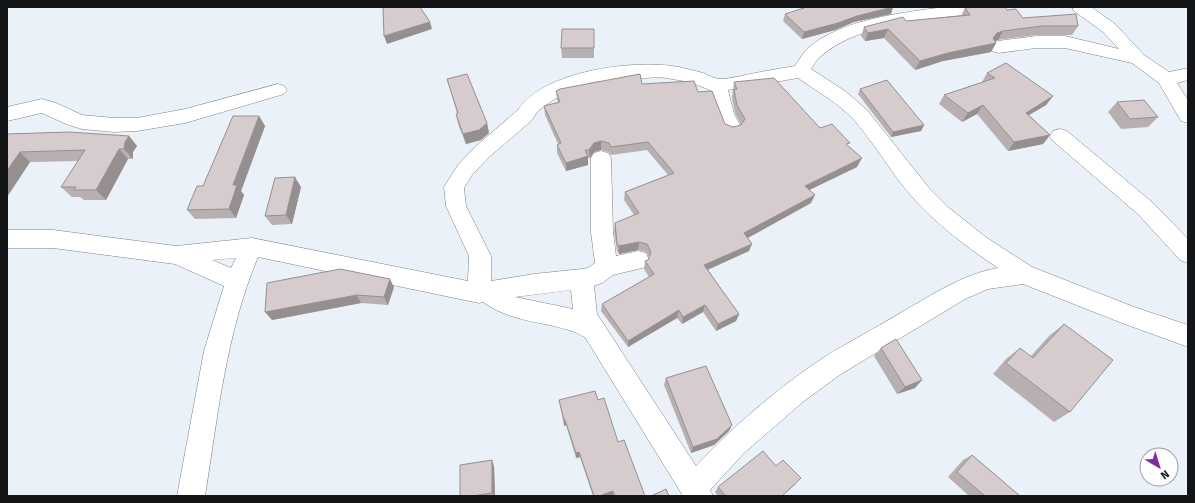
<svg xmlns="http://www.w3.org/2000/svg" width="1195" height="503" font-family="'Fira Sans',sans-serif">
	<rect width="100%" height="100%" fill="#ebf1f8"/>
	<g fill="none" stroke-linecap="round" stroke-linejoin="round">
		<defs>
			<g id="minor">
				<path d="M 944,7 L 1000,7 L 998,11 L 992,12 C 941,18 859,21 820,57 C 816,60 814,65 811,69 L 845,91 L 867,110 L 929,188 L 949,208 L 987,238 L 1032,267 L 1134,307 L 1188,325 L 1188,347 L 1122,323 L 1023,284 L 988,289 L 965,299 L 841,374 L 804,401 L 744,453 L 710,490 L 713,496 L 683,496 L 585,337 C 580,335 574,331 569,330 C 539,321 509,321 483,302 L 479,303 L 258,257 C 226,333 218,415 205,496 L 177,496 L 204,351 L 224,286 L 175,264 L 53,248 L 7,248 L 7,230 L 53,230 L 176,246 L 252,238 L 468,281 L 469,256 L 446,206 L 444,187 L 458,165 L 475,147 L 518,110 C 544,70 636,59 679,67 C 687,69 696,71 703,73 C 708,75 715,79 720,79 C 727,79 735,77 741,76 C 759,72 777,69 795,66 C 799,60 803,53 808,48 C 842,19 901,13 944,7 ZM 660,77 L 690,82 L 710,90 C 713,105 717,118 724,132 L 731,134 L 738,132 L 741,127 L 734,114 L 728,90 L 798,78 C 817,91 838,103 854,120 C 876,145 893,176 915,200 C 940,227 968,248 998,268 C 963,274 932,295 902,312 C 876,328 848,342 823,358 C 776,389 734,426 696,466 L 597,314 L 594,286 L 602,283 L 613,275 L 646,267 L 649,260 L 646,253 L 638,251 L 616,256 L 613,232 L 611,158 L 608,153 L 601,151 L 594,153 L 591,158 L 591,232 L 595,263 L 588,268 L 582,269 L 534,274 L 491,281 L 491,256 L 466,206 L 464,188 L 472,175 L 489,157 L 532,120 L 537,112 L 547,104 L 569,90 L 593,82 ZM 236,258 L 231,268 L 212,260 ZM 571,290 L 573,309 L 515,297 Z"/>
				<polygon points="1072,7 1091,7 1115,24 1144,55 1169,72 1188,68 1188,80 1177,83 1188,100 1188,123 1181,121 1159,83 1132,63 1065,48 1036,48 998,53 992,51 989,47 992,43 998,41 1036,36 1065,36 1119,49 1103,32 1074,11"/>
				<polygon points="278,84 284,86 287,90 284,94 185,123 137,131 114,132 82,129 66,124 42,113 7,121 7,107 42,99 56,103 82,115 114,118 137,118 185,109"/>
				<polygon points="1060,129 1067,131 1153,203 1188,239 1188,263 1180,260 1139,215 1053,141 1050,136 1053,131"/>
			</g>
		</defs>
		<use href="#minor" stroke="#7c8188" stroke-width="1"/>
		<use href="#minor" fill="#fff" fill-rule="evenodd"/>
	</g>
	<g fill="#b8afb1">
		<polygon points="800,7 893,7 891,14 854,22 835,30 802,39 783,21 785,14 802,9"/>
		<polygon points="965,8 1007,10 1023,18 1078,26 1072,35 1036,35 998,40 995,41 996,43 991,52 943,61 915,70 884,38 865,41 861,36 864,27 906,21 961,16"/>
		<polygon points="594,29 594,58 562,58 561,48"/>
		<polygon points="987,73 1053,96 1046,105 1029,115 1050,135 1043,144 1008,151 977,114 962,122 939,104 944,95 982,82"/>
		<polygon points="447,79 487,123 489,133 481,140 466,144 458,124 456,114 457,113 450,89"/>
		<polygon points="734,82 820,128 848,146 857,167 809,190 811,203 748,238 749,251 708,270 739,314 736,321 716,331 703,312 682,324 677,318 628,347 601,311 602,304 649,277 644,269 645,261 648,260 649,257 646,252 638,250 619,254 617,251 614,231 615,223 634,215 624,200 625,192 668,175 647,150 611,155 608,152 601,150 594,152 590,158 588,158 588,165 566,171 557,153 557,145 558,144 545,115 544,106 558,102 557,100 556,91 642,84 698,92 725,124 733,127 741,125 735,113 732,98"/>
		<polygon points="860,89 924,125 921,131 891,137 858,94"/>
		<polygon points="1117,102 1158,117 1148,127 1121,129 1108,112"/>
		<polygon points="259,116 265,126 241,191 244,195 236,218 195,219 187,210 203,186"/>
		<polygon points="7,134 129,136 137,146 133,152 133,159 128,159 106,200 84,200 80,197 72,197 61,187 79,161 30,162 7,197"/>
		<polygon points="301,187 292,224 272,225 265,216"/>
		<polygon points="340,269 394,287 388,305 361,303 272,320"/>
		<polygon points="1064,324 1070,412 1054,422 993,374 1006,359 1020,348 1030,357 1049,336"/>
		<polygon points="881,348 915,388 897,394 874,356"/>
		<polygon points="666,378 729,431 714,445 691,453 664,385"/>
		<polygon points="559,400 598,400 618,442 645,496 613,496 613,495 611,496 593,496 580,457 576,458 566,425 564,426"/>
		<polygon points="972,455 1020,496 969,496 948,477 963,460"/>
		<polygon points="494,466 495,496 460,496"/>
		<polygon points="776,466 796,484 782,496 718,496 715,492 718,487"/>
	</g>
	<g fill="#968f90">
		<polygon points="893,7 891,14 854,22 835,30 802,39 804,32 857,16"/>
		<polygon points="430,22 432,29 387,44 384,36"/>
		<polygon points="888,29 884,38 865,41 868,33"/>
		<polygon points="1003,31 998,40 992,42 996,43 991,52 943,61 915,70 920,61 993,38 997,33"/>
		<polygon points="1053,96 1046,105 1019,121 1026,113"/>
		<polygon points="983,105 977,114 962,122 968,113"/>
		<polygon points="259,116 265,126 241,191 244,195 236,218 229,209 233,185"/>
		<polygon points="487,123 489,133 481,140 466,144 463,134"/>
		<polygon points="924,125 921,131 891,137 893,132"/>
		<polygon points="1050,135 1043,144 1008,151 1014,142"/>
		<polygon points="129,136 137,146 133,152 133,159 124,149 125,142"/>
		<polygon points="601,141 601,150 594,152 590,158 589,150 594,143"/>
		<polygon points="119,149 128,159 106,200 96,190"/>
		<polygon points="20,152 30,162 7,197 7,171"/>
		<polygon points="588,156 588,165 566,171 566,163"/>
		<polygon points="862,158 857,167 801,194 805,186"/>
		<polygon points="295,177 301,187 292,224 286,215"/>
		<polygon points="815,195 811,203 742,241 744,233"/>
		<polygon points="639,242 638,250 619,254 619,246"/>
		<polygon points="752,244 749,251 702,272 704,265"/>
		<polygon points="390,279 394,287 388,305 384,297"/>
		<polygon points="357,295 361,303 272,320 265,312"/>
		<polygon points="705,305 703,312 682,324 683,317"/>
		<polygon points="679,310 677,318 628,347 628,341"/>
		<polygon points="739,314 736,321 716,331 718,324"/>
		<polygon points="922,380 915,388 897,394 905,387"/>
		<polygon points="564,420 565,420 566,425 564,426"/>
		<polygon points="732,425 729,431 714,445 691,453 693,447"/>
		<polygon points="579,452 580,457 576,458 576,453"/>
		<polygon points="492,460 494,466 495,496 494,496 492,493"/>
		<polygon points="613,491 613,495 611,496 599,496"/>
	</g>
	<g fill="#d6ccce" stroke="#968f90">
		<polygon points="383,7 420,7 430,22 384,36"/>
		<polygon points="807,7 893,7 857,16 838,23 804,32 785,14"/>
		<polygon points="977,7 1005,7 1007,10 1016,9 1023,18 1076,14 1078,26 1042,26 1003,31 997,33 993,38 996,43 948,53 920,61 888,29 868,33 864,27 903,17 906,21 970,15 965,8"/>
		<polygon points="562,29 594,29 594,48 561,48"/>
		<polygon points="1006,63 1053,96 1026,113 1050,135 1014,142 983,105 968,113 944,95 995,78 987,73"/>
		<polygon points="467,74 487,123 479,130 463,134 456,114 458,113 447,79"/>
		<polygon points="640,74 642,84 694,81 698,92 712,91 725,124 733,127 741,125 745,119 737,105 734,90 737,89 734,82 774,78 820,128 832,124 850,143 846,144 862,158 805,186 815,195 744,233 752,244 704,265 739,314 718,324 705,305 683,317 679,310 628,341 602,304 654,274 645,261 648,260 651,252 647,244 639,242 619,246 617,243 615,223 639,213 625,192 674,173 648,142 611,147 609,143 601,141 594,143 589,150 585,150 588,156 566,163 557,145 561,143 544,106 560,102 556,91 560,89"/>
		<polygon points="887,80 924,125 893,132 860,89"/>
		<polygon points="1144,100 1158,117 1130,119 1117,102"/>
		<polygon points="233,116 259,116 233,185 237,185 229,209 187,210 197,186 203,186"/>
		<polygon points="69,132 129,136 125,142 124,149 119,149 96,190 74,190 76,187 61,187 85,150 20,152 7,171 7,134"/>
		<polygon points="295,177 286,215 265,216 275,178"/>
		<polygon points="340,269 390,279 384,297 357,295 265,312 267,283"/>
		<polygon points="1064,324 1113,360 1070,412 1006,363 1020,348 1033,358"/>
		<polygon points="896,339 922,380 905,387 881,348"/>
		<polygon points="706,366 732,425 717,439 693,447 666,378"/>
		<polygon points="595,391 598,400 604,398 618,442 624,440 645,496 615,496 613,491 599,496 594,496 579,452 576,453 565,420 564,420 559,400"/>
		<polygon points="763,451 776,466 783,460 801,478 782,496 726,496 718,487"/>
		<polygon points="972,455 1020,496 985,496 957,472"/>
		<polygon points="492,460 492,493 472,496 460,496 460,465"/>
		<polygon points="666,489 669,496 651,496"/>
	</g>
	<rect width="1195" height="503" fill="none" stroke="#131517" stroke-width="16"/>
	<g transform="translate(1159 467) rotate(142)"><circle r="19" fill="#fcfdff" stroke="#9fa0a2"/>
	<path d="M0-3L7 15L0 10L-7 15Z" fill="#7f2d9d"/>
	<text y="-6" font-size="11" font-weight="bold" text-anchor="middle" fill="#131517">N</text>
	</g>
</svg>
